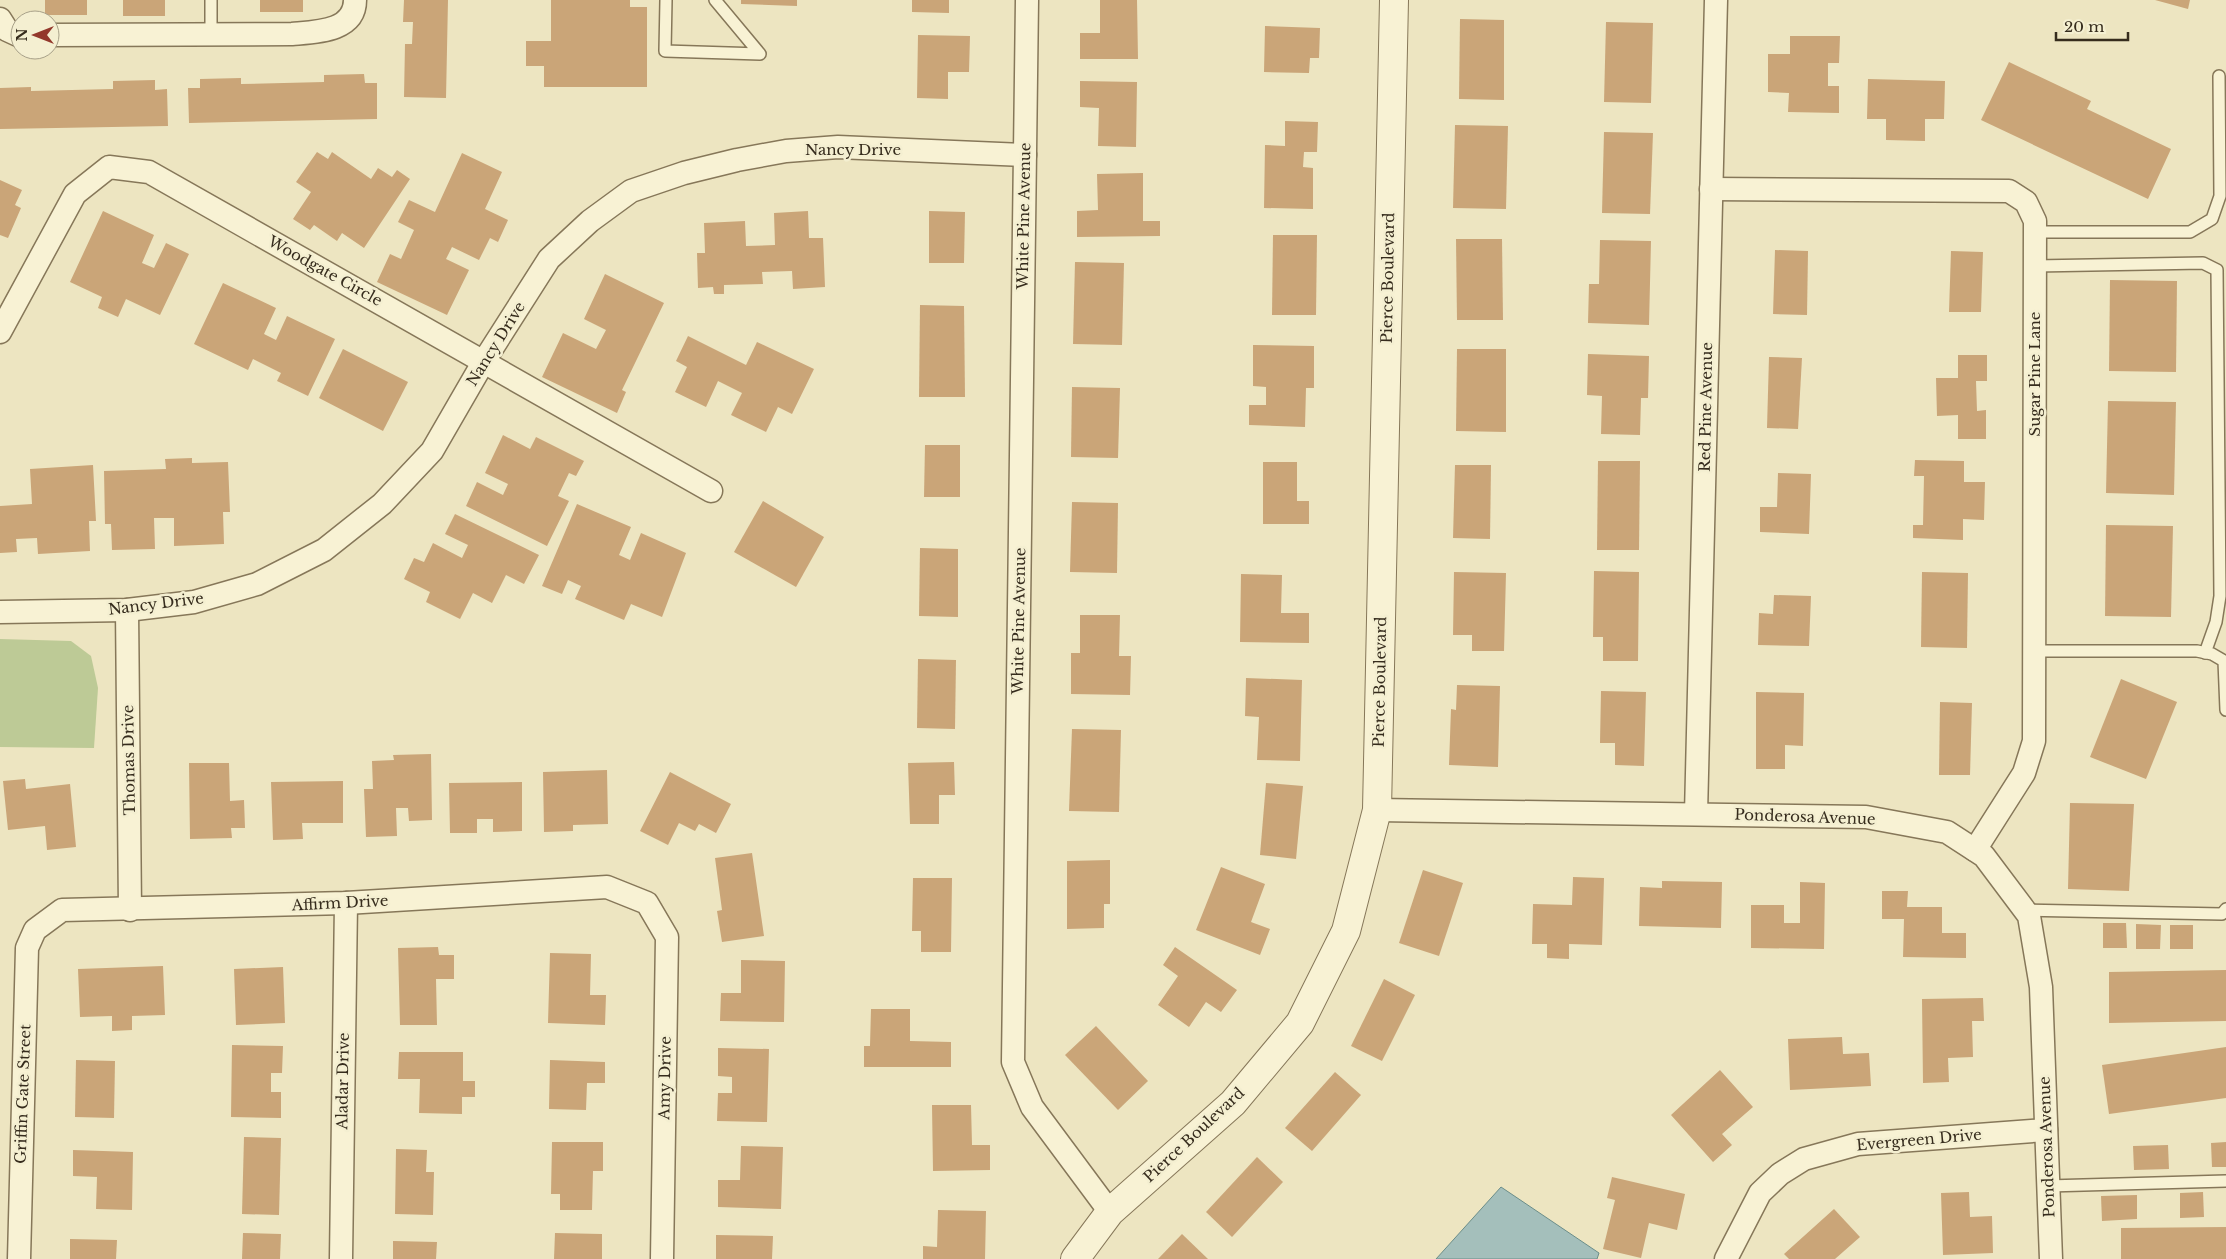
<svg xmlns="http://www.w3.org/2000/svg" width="2226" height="1259" font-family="'Libre Baskerville',serif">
	<rect width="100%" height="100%" fill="#ede5c1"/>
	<polygon fill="#bdca96" points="0,639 71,641 91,656 98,688 94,748 0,747"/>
	<polygon fill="#a4bfbb" stroke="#6b8d89" points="1501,1187 1599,1253 1597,1259 1436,1259"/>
	<g fill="#caa578">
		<rect x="45" y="0" width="42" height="15"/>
		<rect x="123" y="0" width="42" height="16"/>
		<rect x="260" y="0" width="43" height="12"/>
		<polygon points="404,0 448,0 446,98 404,97 405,44 412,44 413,22 403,22"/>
		<polygon points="551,0 630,0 630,7 647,7 647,87 544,87 544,66 526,66 526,41 551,41"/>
		<polygon points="741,0 797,0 797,6 741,4"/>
		<polygon points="912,0 949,0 949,13 912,12"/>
		<polygon points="1100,0 1137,0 1138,59 1080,59 1080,33 1100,33"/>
		<polygon points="2155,0 2190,0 2188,9"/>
		<polygon points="1460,19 1504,20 1504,100 1459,99"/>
		<polygon points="1606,22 1653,23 1651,103 1604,102"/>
		<polygon points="1265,26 1320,28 1319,58 1310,58 1309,73 1264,72"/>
		<polygon points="918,35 970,36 969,72 948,72 948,99 917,98"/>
		<polygon points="1790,36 1840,36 1839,63 1828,63 1828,86 1839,86 1839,113 1788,112 1789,93 1768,92 1768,54 1790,54"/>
		<polygon points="2009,62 2091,101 2087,109 2171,149 2148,199 1981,120"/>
		<polygon points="364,74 365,83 377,83 377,119 189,123 188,88 200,88 200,79 241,78 241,84 324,82 324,75"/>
		<polygon points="1868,79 1945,81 1944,119 1925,119 1925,141 1886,140 1886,119 1867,119"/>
		<polygon points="155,80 155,90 167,89 168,126 0,129 0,88 31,87 31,91 113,89 113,81"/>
		<polygon points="1080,81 1137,82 1136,147 1098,146 1099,108 1080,107"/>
		<polygon points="1285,121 1318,122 1317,152 1304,152 1303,167 1313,168 1313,209 1264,208 1265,145 1285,146"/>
		<polygon points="1455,125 1508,126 1506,209 1453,208"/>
		<polygon points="1604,132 1653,133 1650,214 1602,213"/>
		<polygon points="317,152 328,159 332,152 371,179 378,168 392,177 397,170 410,179 364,248 342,233 337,241 314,225 310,230 293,219 311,192 296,182"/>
		<polygon points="462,153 502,172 485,209 508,220 498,242 490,238 479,260 452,247 446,259 469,270 447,315 377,282 390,254 401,259 414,230 398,222 409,200 435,212"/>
		<polygon points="1143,173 1143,221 1160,221 1160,236 1077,237 1077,211 1098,210 1097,174"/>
		<polygon points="0,180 22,190 15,205 21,208 8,238 0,235"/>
		<polygon points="103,211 154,235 142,263 154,268 166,243 189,254 160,315 126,299 118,317 98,308 102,297 70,282"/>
		<polygon points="808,211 809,238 823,238 825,287 793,289 792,271 762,272 763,284 724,285 724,294 714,294 713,287 698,288 697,253 705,253 704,223 745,221 746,246 775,245 774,213"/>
		<polygon points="929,211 965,212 964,263 929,263"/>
		<polygon points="1273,235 1317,235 1316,315 1272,315"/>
		<polygon points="1456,239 1502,239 1503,320 1457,320"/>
		<polygon points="1600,240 1651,241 1649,325 1588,323 1589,284 1599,284"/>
		<polygon points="1775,250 1808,251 1807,315 1773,314"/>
		<polygon points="1951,251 1983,252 1981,312 1949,312"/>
		<polygon points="1075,262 1124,263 1122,345 1073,344"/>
		<polygon points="605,274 664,303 622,390 626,392 617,413 542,377 563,333 596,349 606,330 584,319"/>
		<polygon points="2110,280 2177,281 2176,372 2109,371"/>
		<polygon points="223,283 276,308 264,334 276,340 287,316 335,339 308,396 277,381 281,373 253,359 248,370 194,344"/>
		<polygon points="920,305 964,306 965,397 919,397"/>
		<polygon points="688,336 746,365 757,342 814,369 792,414 778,407 766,432 731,415 742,393 718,381 706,407 675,392 687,367 676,361"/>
		<polygon points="1253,345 1314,346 1314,388 1306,388 1305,427 1249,425 1249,405 1266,405 1266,387 1253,386"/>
		<polygon points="343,349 408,382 383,431 319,398"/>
		<polygon points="1457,349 1506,349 1506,432 1456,431"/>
		<polygon points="1588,354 1649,356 1648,398 1641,398 1640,435 1601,434 1602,396 1587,395"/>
		<polygon points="1958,355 1987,355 1987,381 1976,381 1977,411 1986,410 1986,439 1958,439 1958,415 1937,416 1936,378 1958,378"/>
		<polygon points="1769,357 1802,358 1798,429 1767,428"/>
		<polygon points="1072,387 1120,388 1118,458 1071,457"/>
		<polygon points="2108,401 2176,402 2174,495 2106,493"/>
		<polygon points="503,435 530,449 536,437 584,461 576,476 569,473 558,496 569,501 547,546 466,506 477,482 503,495 508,484 485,473"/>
		<polygon points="925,445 960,445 960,497 924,497"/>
		<polygon points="192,458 192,463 228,462 230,512 223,512 224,544 174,546 174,518 154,518 155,549 112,550 111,524 105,524 104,471 166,469 165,459"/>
		<polygon points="1915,460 1964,461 1964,482 1985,482 1984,520 1963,519 1963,540 1913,538 1913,525 1923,525 1924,476 1914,476"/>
		<polygon points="1598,461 1640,461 1639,550 1597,550"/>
		<polygon points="1263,462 1297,462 1297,501 1309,501 1309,524 1263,524"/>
		<polygon points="93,465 96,521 89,521 90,551 38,554 37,538 16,539 17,552 0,553 0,506 32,504 30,469"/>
		<polygon points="1455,465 1491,465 1490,539 1453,538"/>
		<polygon points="1778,473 1811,474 1809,534 1760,532 1760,507 1777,507"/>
		<polygon points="763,501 824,537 796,587 734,552"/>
		<polygon points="1072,502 1118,503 1117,573 1070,572"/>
		<polygon points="577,504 631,527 619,555 630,560 641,533 686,553 662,617 631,604 624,620 575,599 581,586 568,580 562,594 542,586"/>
		<polygon points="455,514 539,555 524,584 506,575 492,603 473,593 460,619 426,602 430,592 404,579 414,558 424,562 433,543 462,558 468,545 445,534"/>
		<polygon points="2106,525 2173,526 2171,617 2105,616"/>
		<polygon points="920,548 958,549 958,617 919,616"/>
		<polygon points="1594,571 1639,572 1638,661 1603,661 1603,637 1593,637"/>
		<polygon points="1454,572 1506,573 1504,651 1472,651 1472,635 1453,635"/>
		<polygon points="1922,572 1968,573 1967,648 1921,647"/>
		<polygon points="1241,574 1282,575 1281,613 1309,613 1309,643 1240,642"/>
		<polygon points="1774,595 1811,596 1809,646 1758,645 1759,613 1773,614"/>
		<polygon points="1080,615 1120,615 1119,656 1131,656 1130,695 1071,694 1071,653 1080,653"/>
		<polygon points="918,659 956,660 955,729 917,728"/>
		<polygon points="1246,678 1302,680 1300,761 1257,760 1259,717 1245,716"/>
		<polygon points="2121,679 2177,702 2146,779 2090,757"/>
		<polygon points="1457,685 1500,686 1498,767 1449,765 1451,709 1456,710"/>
		<polygon points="1601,691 1646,692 1644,766 1615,765 1615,743 1600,743"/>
		<polygon points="1756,692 1804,693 1803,746 1785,745 1785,769 1756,769"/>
		<polygon points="1940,702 1972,703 1970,775 1939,775"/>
		<polygon points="1072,729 1121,730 1119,812 1069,811"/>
		<polygon points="431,754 432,820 409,821 408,808 396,808 397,836 366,837 364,789 373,789 372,761 394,760 393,755"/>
		<polygon points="954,762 955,795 939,795 939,824 910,824 908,763"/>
		<polygon points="189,763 229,763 230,801 244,800 245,828 231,828 232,838 190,839"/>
		<polygon points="607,770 608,824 573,825 573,831 544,832 543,772"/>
		<polygon points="670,772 731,804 716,833 699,824 695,831 679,823 668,845 640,831"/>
		<polygon points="25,779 26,789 70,784 76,847 47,850 45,826 8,830 3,781"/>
		<polygon points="343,781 343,823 302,823 303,839 273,840 271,782"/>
		<polygon points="522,782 522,831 493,832 493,819 477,819 477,833 450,833 449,783"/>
		<polygon points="1266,783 1303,786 1296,859 1260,855"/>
		<polygon points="2070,803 2134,804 2129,891 2068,889"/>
		<polygon points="752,853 764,936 722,942 717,911 722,910 715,858"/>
		<polygon points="1110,860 1110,904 1104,904 1104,928 1067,929 1067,861"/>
		<polygon points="1221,867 1265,884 1251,922 1270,929 1260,955 1196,930"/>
		<polygon points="1423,870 1463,883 1439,956 1399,943"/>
		<polygon points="1573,877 1604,878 1602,945 1569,944 1569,959 1547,958 1547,944 1532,944 1533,904 1572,905"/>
		<polygon points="913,878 952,878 951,952 921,952 921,931 912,931"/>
		<polygon points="1662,881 1722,882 1721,928 1639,926 1640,887 1662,888"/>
		<polygon points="1800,882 1825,883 1824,949 1751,948 1751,905 1784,905 1784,923 1800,923"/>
		<polygon points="1882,891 1908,891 1907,907 1942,907 1942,933 1966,933 1966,958 1903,957 1904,919 1882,919"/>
		<polygon points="2103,923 2126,923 2127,948 2103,948"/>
		<polygon points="2136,924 2161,925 2160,949 2136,949"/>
		<rect x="2170" y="925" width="23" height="24"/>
		<polygon points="438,947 439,955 454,955 454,979 436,979 437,1025 400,1025 398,948"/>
		<polygon points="1175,947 1237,990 1221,1012 1206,1002 1189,1027 1158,1005 1178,976 1163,965"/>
		<polygon points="550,953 591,954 590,995 606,995 605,1025 548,1023"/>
		<polygon points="741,960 785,961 784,1022 720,1021 721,993 741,993"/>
		<polygon points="163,966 165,1015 132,1016 132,1030 112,1031 112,1016 80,1017 78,969"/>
		<polygon points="283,967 285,1023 236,1025 234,969"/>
		<polygon points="2226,970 2226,1021 2109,1023 2109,972"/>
		<polygon points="1384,979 1415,995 1382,1061 1351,1046"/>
		<polygon points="1983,998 1984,1021 1972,1021 1973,1057 1948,1058 1949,1082 1923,1083 1922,999"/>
		<polygon points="871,1009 910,1009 910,1041 951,1042 951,1067 864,1067 864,1046 870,1046"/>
		<polygon points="1096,1026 1148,1081 1118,1110 1065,1055"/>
		<polygon points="1842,1037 1843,1054 1869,1053 1871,1086 1790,1090 1788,1039"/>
		<polygon points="232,1045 283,1046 282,1073 271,1073 271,1092 281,1092 281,1118 231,1117"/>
		<polygon points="2226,1047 2226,1098 2109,1114 2102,1065"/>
		<polygon points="718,1048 769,1049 767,1122 717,1121 718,1093 732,1093 732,1077 718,1076"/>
		<polygon points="399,1052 463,1052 463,1081 475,1081 475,1097 462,1097 462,1114 419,1113 420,1079 398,1079"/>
		<polygon points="76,1060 115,1061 114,1118 75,1117"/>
		<polygon points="550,1060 605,1062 605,1083 587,1083 586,1110 549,1109"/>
		<polygon points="1720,1070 1753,1107 1722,1134 1732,1145 1713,1162 1671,1115"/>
		<polygon points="1335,1072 1361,1095 1312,1151 1285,1128"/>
		<polygon points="932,1105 971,1105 972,1145 990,1145 990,1170 933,1171"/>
		<polygon points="244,1137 281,1138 279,1215 242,1214"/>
		<polygon points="552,1142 603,1142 603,1171 593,1171 592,1210 560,1210 560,1194 551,1194"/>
		<polygon points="2226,1142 2226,1167 2212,1167 2211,1143"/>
		<polygon points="2168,1145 2169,1169 2134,1170 2133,1146"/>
		<polygon points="741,1146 783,1147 781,1209 718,1207 718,1180 740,1180"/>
		<polygon points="396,1149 427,1150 426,1172 434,1172 433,1215 395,1214"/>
		<polygon points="73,1150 133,1152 132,1210 96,1209 97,1177 73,1176"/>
		<polygon points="1257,1157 1283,1182 1232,1237 1206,1212"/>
		<polygon points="1612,1177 1685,1194 1677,1230 1649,1223 1641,1258 1603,1249 1615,1200 1607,1198"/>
		<polygon points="1969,1192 1970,1217 1992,1216 1993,1253 1943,1255 1941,1193"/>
		<polygon points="2203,1192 2204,1217 2180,1218 2180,1193"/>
		<polygon points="2137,1195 2137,1219 2102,1221 2101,1196"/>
		<polygon points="1834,1209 1860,1237 1835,1259 1789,1259 1784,1254"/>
		<polygon points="938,1210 986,1211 985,1259 923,1259 923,1246 937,1247"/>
		<polygon points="2226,1227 2226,1259 2121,1259 2121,1228"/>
		<polygon points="243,1233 281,1234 280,1259 242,1259"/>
		<polygon points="555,1233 602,1234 602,1259 554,1259"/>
		<polygon points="1182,1234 1208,1259 1158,1259"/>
		<polygon points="716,1235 773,1236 772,1259 716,1259"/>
		<polygon points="70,1239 117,1240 116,1259 70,1259"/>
		<polygon points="393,1241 437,1242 436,1259 393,1259"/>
	</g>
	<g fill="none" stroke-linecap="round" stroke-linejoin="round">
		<defs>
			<g id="service">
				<polyline points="211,0 211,34"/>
				<polyline points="666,0 665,51 760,54 715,0"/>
				<polyline points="2035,232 2190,232 2212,219 2220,196 2219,76"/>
				<polyline points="2035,266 2203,263 2217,270 2220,596 2216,622 2205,653"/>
				<polyline points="2034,651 2197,651 2212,654 2224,661 2226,710"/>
				<polyline points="2025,910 2222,914 2226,909"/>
				<polyline points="2048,1186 2226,1181"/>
			</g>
			<g id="minor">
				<polyline points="1027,0 1013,1062 1032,1107 1110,1212"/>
				<polyline points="0,19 7,30 20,36"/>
				<path d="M 50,35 L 292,34 C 315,32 355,32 355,0"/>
				<polyline points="1711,189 2009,191 2026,202 2035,221 2034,741 2024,773 1975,850"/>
				<polyline points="0,332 75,194 109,167 149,172 711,491"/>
				<polyline points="127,610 130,910"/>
				<polyline points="0,612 127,610 194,602 257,584 324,550 382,504 432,451 484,361 549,259 590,221 631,191 684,173 737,160 786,151 838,147 1025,155"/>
				<polyline points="1377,810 1866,817 1947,832 1984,856 2029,916 2041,987 2051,1259"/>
				<polyline points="1696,814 1716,0"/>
				<polyline points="19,1259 27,948 35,930 62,910 346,903 607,887 647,903 667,937 662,1259"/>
				<polyline points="341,1259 346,903"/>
				<polyline points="1726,1259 1760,1193 1780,1174 1804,1159 1858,1144 2046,1130"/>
			</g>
			<polyline id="tertiary" points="1075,1259 1110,1212 1233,1103 1300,1023 1346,931 1377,810 1394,0"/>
		</defs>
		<use href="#service" stroke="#867759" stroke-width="14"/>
		<use href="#minor" stroke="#867759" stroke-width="25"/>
		<use href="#tertiary" stroke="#867759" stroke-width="30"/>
		<use href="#service" stroke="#f8f2d4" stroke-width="11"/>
		<use href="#minor" stroke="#f8f2d4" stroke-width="22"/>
		<use href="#tertiary" stroke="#f8f2d4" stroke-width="28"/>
	</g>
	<g text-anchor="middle" stroke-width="5" stroke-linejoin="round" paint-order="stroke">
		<g font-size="15" fill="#362c1d" stroke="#f4efd1">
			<text x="853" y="155">Nancy Drive</text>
			<text transform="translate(1024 216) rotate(-89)" y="5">White Pine Avenue</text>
			<text transform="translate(325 271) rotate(29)" y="5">Woodgate Circle</text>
			<text transform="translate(1388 278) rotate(-89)" y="5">Pierce Boulevard</text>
			<text transform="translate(496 344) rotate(-58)" y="5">Nancy Drive</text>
			<text transform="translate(2035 374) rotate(-90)" y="5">Sugar Pine Lane</text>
			<text transform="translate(1706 407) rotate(-89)" y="5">Red Pine Avenue</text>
			<text transform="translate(156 604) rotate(-7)" y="5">Nancy Drive</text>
			<text transform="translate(1019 621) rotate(-89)" y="5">White Pine Avenue</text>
			<text transform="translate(1380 682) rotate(-89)" y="5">Pierce Boulevard</text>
			<text transform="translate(129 760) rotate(-91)" y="5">Thomas Drive</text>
			<text transform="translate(1805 817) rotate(2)" y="5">Ponderosa Avenue</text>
			<text transform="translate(340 903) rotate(-3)" y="5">Affirm Drive</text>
			<text transform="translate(665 1078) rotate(-89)" y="5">Amy Drive</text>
			<text transform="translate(343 1081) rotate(-89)" y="5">Aladar Drive</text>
			<text transform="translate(23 1094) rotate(-88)" y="5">Griffin Gate Street</text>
			<text transform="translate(1194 1135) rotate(-43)" y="5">Pierce Boulevard</text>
			<text transform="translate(1919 1140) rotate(-5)" y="5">Evergreen Drive</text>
			<text transform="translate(2047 1147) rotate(-92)" y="5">Ponderosa Avenue</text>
		</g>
	</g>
	<g transform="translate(35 35) rotate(270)"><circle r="24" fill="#f4efd1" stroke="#a8a189"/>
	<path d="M0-4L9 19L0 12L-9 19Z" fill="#93382b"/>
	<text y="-8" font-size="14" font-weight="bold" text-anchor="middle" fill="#362c1d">N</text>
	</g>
	<path d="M2056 32v8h72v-8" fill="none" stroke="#362c1d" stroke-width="2.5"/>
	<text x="2064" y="32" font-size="15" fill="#362c1d" stroke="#f4efd1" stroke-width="4" paint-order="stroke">20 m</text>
</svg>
